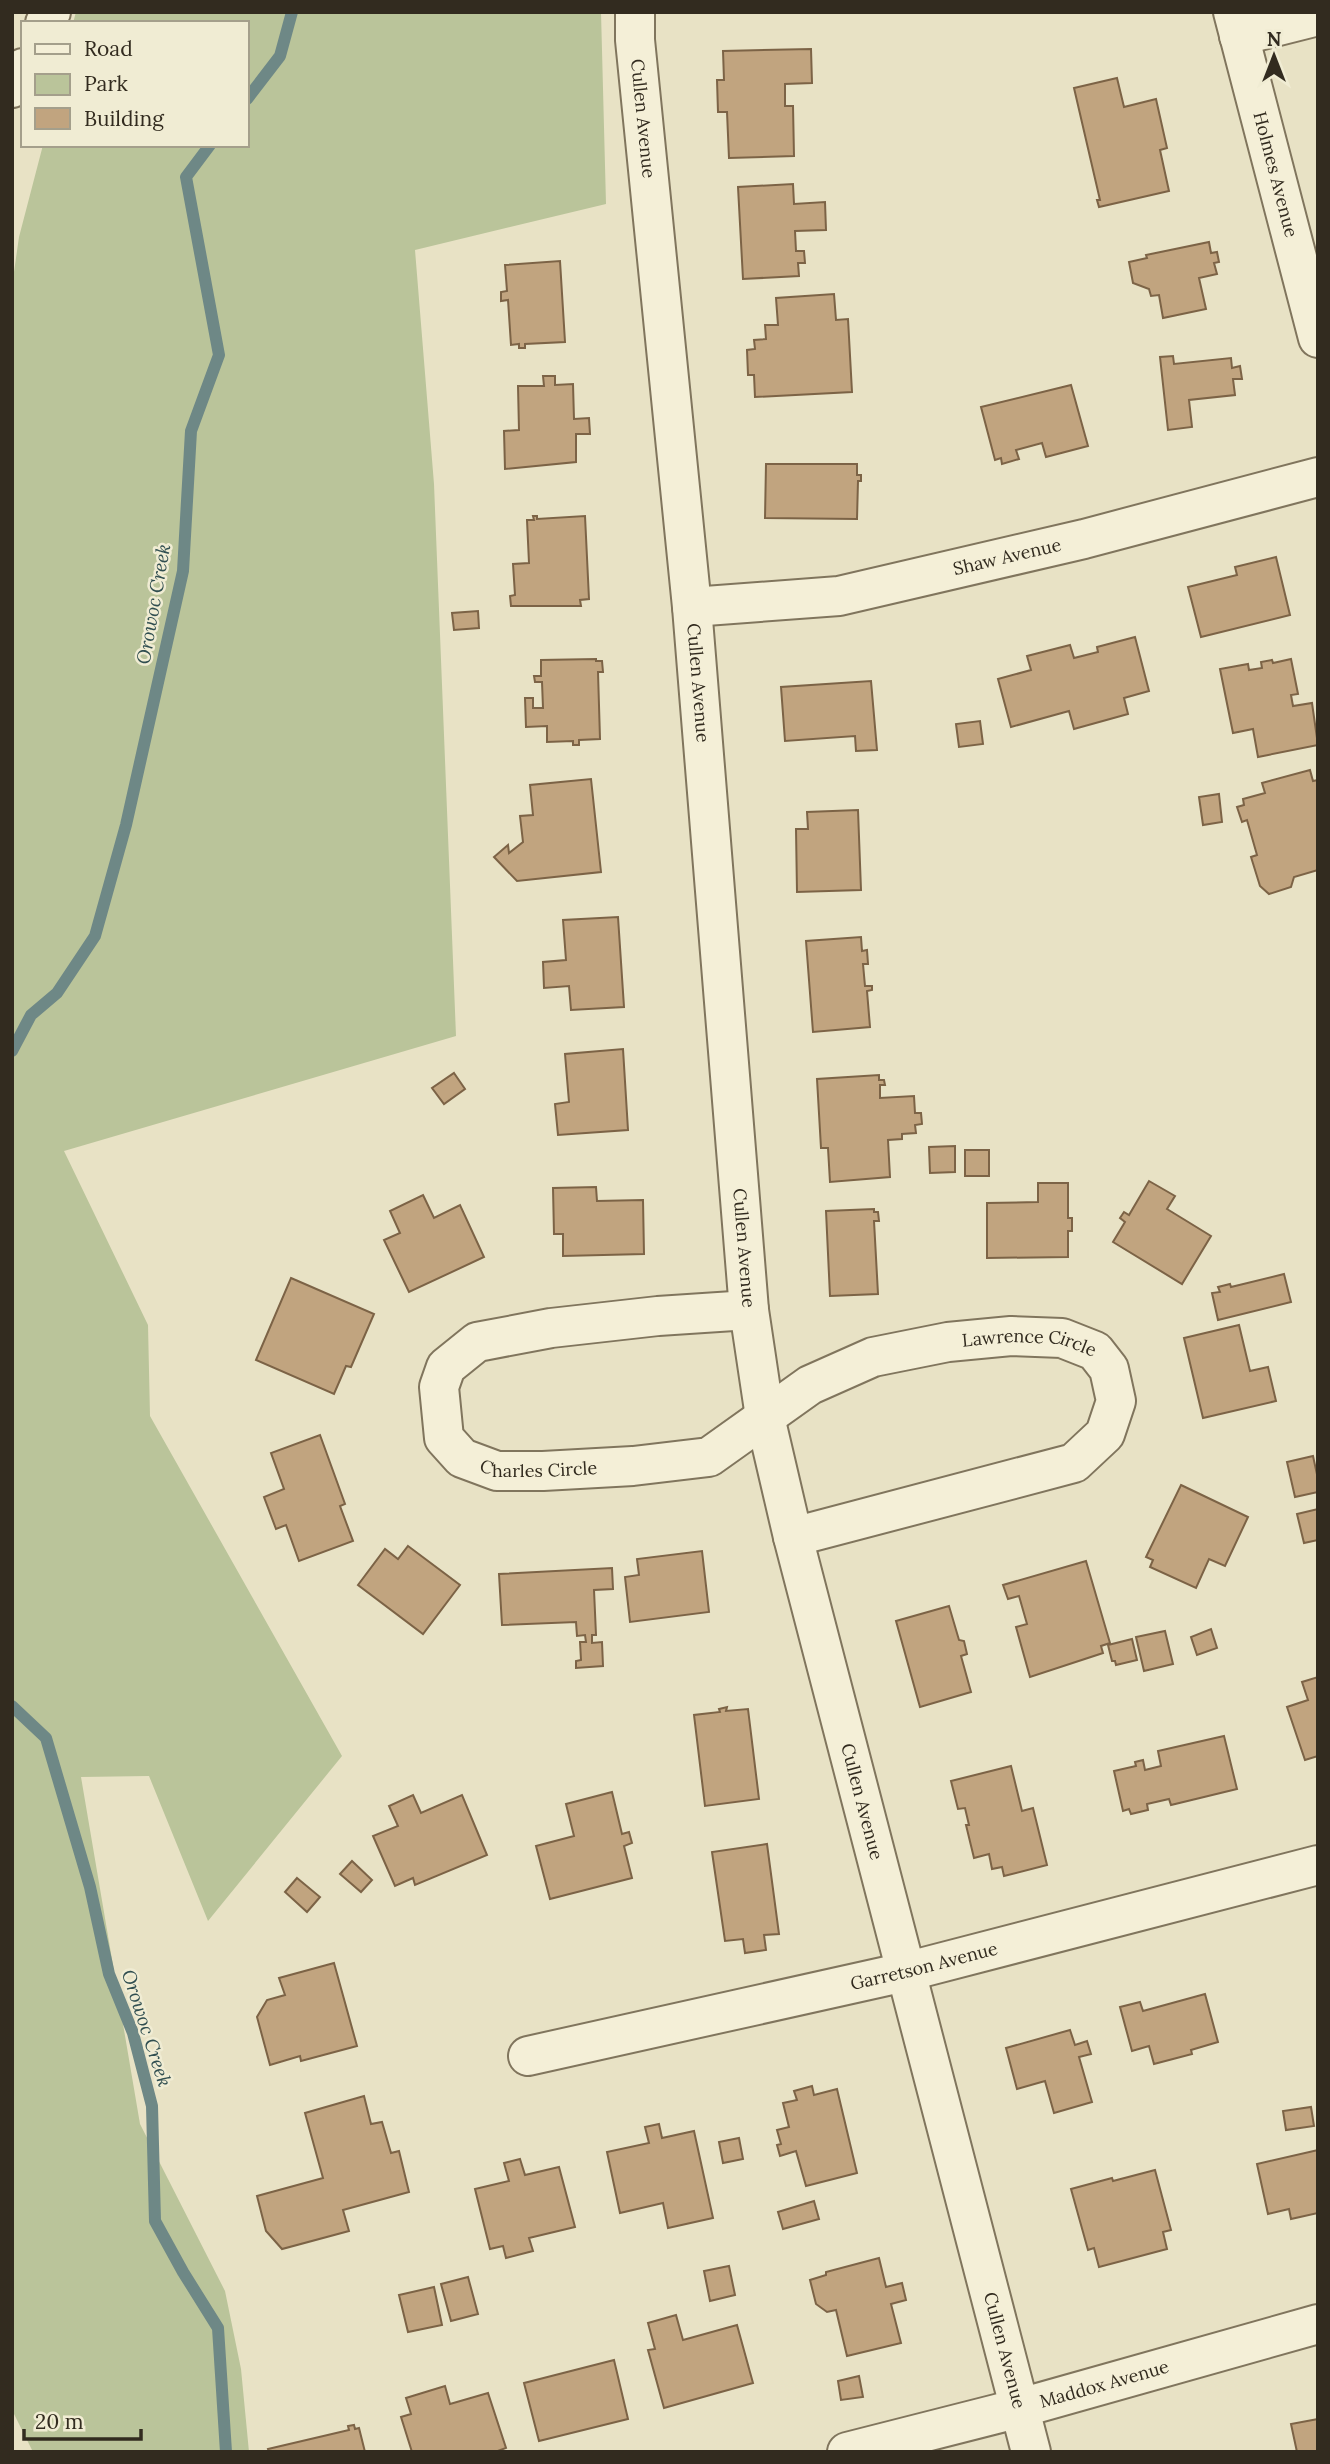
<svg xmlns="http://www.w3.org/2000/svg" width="1330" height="2464" font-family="Lora,serif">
	<rect width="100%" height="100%" fill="#e8e2c5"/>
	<polygon fill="#bac49a" points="76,12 601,12 606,204 415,250 434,484 456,1036 64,1151 148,1325 150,1416 342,1756 208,1921 149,1776 81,1777 140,2124 225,2291 241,2369 249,2452 33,2452 12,2410 12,286 19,237 43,145 247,145 247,23 73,23"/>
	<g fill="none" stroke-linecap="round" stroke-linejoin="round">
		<g stroke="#6e8886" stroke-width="12">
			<polyline points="247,99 280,56 292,12"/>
			<polyline points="12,1051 31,1015 57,993 95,936 126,825 183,571 191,431 219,355 186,177 210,145"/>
			<polyline points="12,1706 46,1738 90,1887 109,1974 133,2033 152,2106 155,2221 183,2272 218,2328 226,2452"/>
		</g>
	</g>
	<g fill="#c1a47f" stroke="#7c6346" stroke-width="2">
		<polygon points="811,49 812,83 785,84 785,106 793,106 794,156 729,158 727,112 718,112 717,80 724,80 723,51"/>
		<polygon points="1117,78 1124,107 1156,99 1167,148 1160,150 1169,191 1099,207 1097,200 1100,200 1074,88"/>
		<polygon points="793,184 794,204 825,202 826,230 795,231 796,251 804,251 805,263 798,263 799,276 743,279 738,187"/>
		<polygon points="1209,242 1211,253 1217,252 1219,262 1214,263 1217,274 1199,278 1206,309 1163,318 1159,295 1151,296 1149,289 1133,283 1129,262 1147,258 1146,255"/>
		<polygon points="560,261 565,342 525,344 525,348 519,348 519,344 511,345 508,300 501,301 501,292 507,291 505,265"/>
		<polygon points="834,294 836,320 848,319 852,392 755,397 754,375 748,375 747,350 755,349 754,340 766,339 765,325 778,325 776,298"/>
		<polygon points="1173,356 1174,364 1231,358 1232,368 1240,366 1242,379 1233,379 1235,395 1189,400 1192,427 1168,430 1160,357"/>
		<polygon points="543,376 555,376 555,385 573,384 574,419 589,418 590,434 576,434 576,462 505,469 504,431 519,430 518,386 544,386"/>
		<polygon points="1071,385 1088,446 1046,457 1042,443 1016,450 1019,459 1002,464 1001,458 995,460 981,407"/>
		<polygon points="766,464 857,464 857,475 861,475 861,481 858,481 857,519 765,518"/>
		<polygon points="533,516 537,516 537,519 585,516 589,599 580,600 581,606 511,606 510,596 515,595 513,564 529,563 527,520 534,520"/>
		<polygon points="1276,557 1290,615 1201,637 1188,587 1237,575 1235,567"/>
		<polygon points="478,611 479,628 454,630 452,613"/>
		<polygon points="1135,637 1149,691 1124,698 1128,714 1074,729 1069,711 1011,727 998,679 1031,670 1027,656 1070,645 1074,658 1098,652 1097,647"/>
		<polygon points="596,659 596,661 602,661 603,672 598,672 600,739 579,740 579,745 573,745 573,741 547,742 547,726 526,727 525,698 533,698 533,708 543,708 542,682 535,682 534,676 541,676 541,660"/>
		<polygon points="1291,659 1298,694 1291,695 1293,706 1312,703 1318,745 1258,757 1253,729 1233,733 1220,669 1248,664 1249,670 1262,668 1261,662 1272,660 1273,663"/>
		<polygon points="871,681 877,750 856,751 855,736 785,741 781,687"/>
		<polygon points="980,721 983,744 959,747 956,724"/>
		<polygon points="1310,770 1313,781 1318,780 1318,870 1294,877 1291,887 1269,894 1260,886 1251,857 1257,855 1247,820 1242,822 1237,807 1244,805 1243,799 1265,793 1262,783"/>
		<polygon points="591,779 601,872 517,881 494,857 508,845 509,853 523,842 520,816 533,815 530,785"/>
		<polygon points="1219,794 1222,822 1203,825 1199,797"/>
		<polygon points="858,810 861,890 797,892 796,829 808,829 807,812"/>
		<polygon points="618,917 624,1007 571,1010 569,986 544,988 543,962 566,960 563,920"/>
		<polygon points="861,937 862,951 867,950 868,964 863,964 865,986 872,986 872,990 867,991 870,1027 813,1032 806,941"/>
		<polygon points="623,1049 628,1130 558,1135 555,1104 569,1102 565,1054"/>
		<polygon points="454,1073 465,1089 444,1104 432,1088"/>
		<polygon points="879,1075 879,1080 884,1080 885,1085 880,1085 880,1098 914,1096 915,1113 921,1113 922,1124 915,1125 916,1133 902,1134 902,1139 888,1140 890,1177 830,1182 828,1148 821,1148 817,1079"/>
		<polygon points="955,1146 955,1172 930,1173 929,1147"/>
		<rect x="965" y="1150" width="24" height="26"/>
		<polygon points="1149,1181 1175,1196 1167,1209 1211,1236 1182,1284 1113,1242 1125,1222 1120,1218 1124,1212 1129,1215"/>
		<polygon points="1038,1183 1068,1183 1068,1218 1072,1218 1072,1231 1068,1231 1068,1257 987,1258 987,1203 1038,1202"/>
		<polygon points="596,1187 597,1201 643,1200 644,1254 563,1256 563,1234 554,1234 553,1188"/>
		<polygon points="423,1195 434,1218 460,1205 484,1257 409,1292 384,1240 400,1233 390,1211"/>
		<polygon points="874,1209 874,1212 878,1212 879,1221 874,1221 878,1294 830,1296 826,1211"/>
		<polygon points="1284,1274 1291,1302 1218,1320 1212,1293 1220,1292 1218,1287 1230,1284 1231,1287"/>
		<polygon points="291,1278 374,1314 351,1367 346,1366 334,1394 256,1360"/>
		<polygon points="1239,1325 1250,1371 1268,1367 1276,1401 1203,1418 1184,1338"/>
		<polygon points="320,1435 345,1504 340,1506 353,1541 299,1561 286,1525 276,1529 264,1497 284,1489 271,1453"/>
		<polygon points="1313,1456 1318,1479 1318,1492 1295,1497 1287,1462"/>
		<polygon points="1181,1485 1248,1517 1225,1566 1209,1559 1196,1588 1150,1567 1153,1560 1146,1557"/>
		<polygon points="1318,1509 1318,1540 1304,1543 1297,1514"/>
		<polygon points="408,1546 460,1585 423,1634 358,1585 385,1549 398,1559"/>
		<polygon points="702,1551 709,1612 630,1622 625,1577 639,1575 637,1559"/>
		<polygon points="1086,1561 1110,1643 1101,1646 1103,1653 1030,1677 1016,1627 1027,1624 1019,1596 1008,1599 1003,1585"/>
		<polygon points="612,1568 613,1589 594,1590 596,1635 592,1635 592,1643 602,1642 603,1666 576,1668 576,1661 581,1660 580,1642 586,1642 585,1635 577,1636 576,1622 502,1625 499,1574"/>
		<polygon points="949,1606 959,1640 964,1641 967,1654 961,1656 971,1692 920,1707 896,1621"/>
		<polygon points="1211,1629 1217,1648 1197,1655 1191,1637"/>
		<polygon points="1165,1631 1173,1664 1144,1671 1136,1637"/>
		<polygon points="1132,1639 1137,1660 1116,1665 1115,1661 1112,1661 1108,1645"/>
		<polygon points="1318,1677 1318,1756 1305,1760 1287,1707 1308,1700 1302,1682"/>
		<polygon points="727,1707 726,1711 748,1709 759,1799 705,1806 694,1715 720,1712 719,1709"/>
		<polygon points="1224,1736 1237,1789 1171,1805 1169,1799 1147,1804 1148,1810 1131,1814 1129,1809 1123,1811 1114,1771 1136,1766 1135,1762 1143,1760 1145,1770 1161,1766 1158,1751"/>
		<polygon points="1011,1766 1022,1811 1033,1808 1047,1865 1004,1876 1002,1867 992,1869 989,1854 974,1858 966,1825 969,1825 965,1808 958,1809 951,1781"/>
		<polygon points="612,1792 622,1834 629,1832 632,1843 624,1846 632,1878 550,1899 536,1846 574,1836 566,1804"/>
		<polygon points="413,1795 421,1813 462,1795 487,1855 415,1885 413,1878 395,1886 373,1836 398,1826 389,1806"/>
		<polygon points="767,1844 779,1934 764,1935 766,1950 745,1953 743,1939 725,1941 712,1852"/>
		<polygon points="352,1861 372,1880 361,1892 340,1874"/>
		<polygon points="297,1878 320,1897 307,1912 285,1892"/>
		<polygon points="334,1963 357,2046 301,2061 300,2056 270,2065 257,2017 267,2000 285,1995 279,1978"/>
		<polygon points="1205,1994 1218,2042 1191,2050 1192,2054 1154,2064 1149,2046 1132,2051 1120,2007 1140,2002 1143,2011"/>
		<polygon points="1070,2030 1075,2045 1087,2041 1091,2054 1079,2057 1092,2102 1054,2113 1045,2081 1017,2089 1006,2048"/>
		<polygon points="812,2086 814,2095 837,2089 857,2173 806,2186 796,2151 780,2156 777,2145 781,2144 777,2130 789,2127 783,2103 797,2100 794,2091"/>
		<polygon points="364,2096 371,2124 382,2122 391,2153 399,2151 409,2192 343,2210 349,2231 282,2249 266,2231 257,2196 323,2178 305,2113"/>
		<polygon points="1311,2107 1314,2126 1286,2130 1283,2111"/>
		<polygon points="659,2124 662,2138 694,2131 713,2218 668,2228 663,2203 620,2213 607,2152 649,2143 645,2127"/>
		<polygon points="739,2138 743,2159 723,2163 719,2142"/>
		<polygon points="1318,2150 1318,2213 1291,2219 1289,2209 1268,2214 1257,2164"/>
		<polygon points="520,2159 525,2175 559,2167 575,2227 529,2238 533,2251 506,2258 503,2246 490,2249 475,2189 509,2181 504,2163"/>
		<polygon points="1155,2170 1171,2230 1163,2232 1167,2249 1099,2267 1094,2248 1088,2250 1071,2189 1112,2178 1113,2181"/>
		<polygon points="814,2201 819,2219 783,2229 778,2212"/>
		<polygon points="879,2258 886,2287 902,2283 906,2300 891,2304 901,2343 847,2356 836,2310 827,2312 816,2304 810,2280 826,2275 826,2272"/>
		<polygon points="729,2266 735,2295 710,2301 704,2271"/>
		<polygon points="468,2277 478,2314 451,2321 441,2284"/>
		<polygon points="434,2287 442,2325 408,2332 399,2295"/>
		<polygon points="676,2315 683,2340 737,2325 753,2383 664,2408 648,2350 655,2349 648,2323"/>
		<polygon points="614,2360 628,2419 539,2441 524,2383"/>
		<polygon points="859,2376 863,2397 841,2400 838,2381"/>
		<polygon points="445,2386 450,2404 488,2393 506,2448 495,2452 412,2452 401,2417 411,2414 406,2398"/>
		<polygon points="1318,2419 1318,2452 1297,2452 1291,2424"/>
		<polygon points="354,2425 355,2429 359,2428 365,2452 269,2452 268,2449 349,2430 348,2426"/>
	</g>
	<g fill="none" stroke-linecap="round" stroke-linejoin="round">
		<defs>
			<g id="minor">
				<path id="s1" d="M 635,12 L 635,40 L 692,607 L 749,1310 L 765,1417 L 793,1537 L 1031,2452"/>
				<path id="s2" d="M 1233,12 L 1318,338"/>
				<polyline points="45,23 51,12"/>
				<polyline points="1239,36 1318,16"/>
				<polyline points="12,88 23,68"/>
				<path id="s3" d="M 692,607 L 839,596 L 1084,539 L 1318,477"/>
				<path id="s4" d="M 749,1310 L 658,1316 L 551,1328 L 477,1342 L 446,1367 L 439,1387 L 444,1438 L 462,1458 L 497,1471 L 543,1471 L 633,1466 L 709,1457 L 810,1385 L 873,1357 L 948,1342 L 1011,1336 L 1062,1338 L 1095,1351 L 1109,1369 L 1116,1401 L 1105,1434 L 1074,1463 L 793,1537"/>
				<path id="s5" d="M 528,2056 L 905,1972 L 1318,1865"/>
				<path id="s6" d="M 847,2452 L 1020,2408 L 1318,2324"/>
			</g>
		</defs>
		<use href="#minor" stroke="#80755d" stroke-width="42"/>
		<use href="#minor" stroke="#f4efd7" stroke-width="38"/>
	</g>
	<g text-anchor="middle" stroke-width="5" stroke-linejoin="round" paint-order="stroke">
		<g font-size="18" fill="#322b1f" stroke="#f0ecd3">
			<text dy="6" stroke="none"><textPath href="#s1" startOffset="107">Cullen Avenue</textPath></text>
			<text dy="6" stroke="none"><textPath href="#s2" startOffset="168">Holmes Avenue</textPath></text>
			<text dy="6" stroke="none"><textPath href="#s3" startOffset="320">Shaw Avenue</textPath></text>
			<text dy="6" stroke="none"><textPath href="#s1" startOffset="674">Cullen Avenue</textPath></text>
			<text dy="6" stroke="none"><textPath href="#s1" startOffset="1241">Cullen Avenue</textPath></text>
			<text dy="6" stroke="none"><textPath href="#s4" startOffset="1015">Lawrence Circle</textPath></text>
			<text dy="6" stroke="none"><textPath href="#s4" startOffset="492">Charles Circle</textPath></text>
			<text dy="6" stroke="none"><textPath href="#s1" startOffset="1808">Cullen Avenue</textPath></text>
			<text dy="6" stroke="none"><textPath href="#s5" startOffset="406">Garretson Avenue</textPath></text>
			<text dy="6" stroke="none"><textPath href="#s1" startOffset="2375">Cullen Avenue</textPath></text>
			<text dy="6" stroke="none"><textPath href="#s6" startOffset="266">Maddox Avenue</textPath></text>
		</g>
		<g font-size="19" font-style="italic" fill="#304e50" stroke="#f0ecd3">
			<text transform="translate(153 604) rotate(-80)" y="7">Orowoc Creek</text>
			<text transform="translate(147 2028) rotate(72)" y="7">Orowoc Creek</text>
		</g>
	</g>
	<rect width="1330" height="2464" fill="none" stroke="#322b1f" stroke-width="28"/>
	<rect x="21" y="21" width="228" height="126" fill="#f0ecd3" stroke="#a49f8b" stroke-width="2"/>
	<rect x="35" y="44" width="35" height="10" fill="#f4efd7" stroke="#a49f8b" stroke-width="2"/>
	<text x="84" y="56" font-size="21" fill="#322b1f">Road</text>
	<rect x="35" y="74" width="35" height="21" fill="#bac49a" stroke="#a49f8b" stroke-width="2"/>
	<text x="84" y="91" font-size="21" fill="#322b1f">Park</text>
	<rect x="35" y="108" width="35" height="21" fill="#c1a47f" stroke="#a49f8b" stroke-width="2"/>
	<text x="84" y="126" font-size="21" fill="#322b1f">Building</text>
	<g transform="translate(1274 56)" stroke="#f0ecd3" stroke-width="5" paint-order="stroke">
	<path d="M0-5L12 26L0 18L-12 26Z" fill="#322b1f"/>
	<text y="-10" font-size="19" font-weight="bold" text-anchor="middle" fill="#322b1f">N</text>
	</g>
	<path d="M24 2429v10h117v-10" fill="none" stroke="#322b1f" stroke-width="3.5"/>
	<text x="35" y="2429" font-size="21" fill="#322b1f" stroke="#f0ecd3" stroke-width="5" paint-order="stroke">20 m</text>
</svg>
